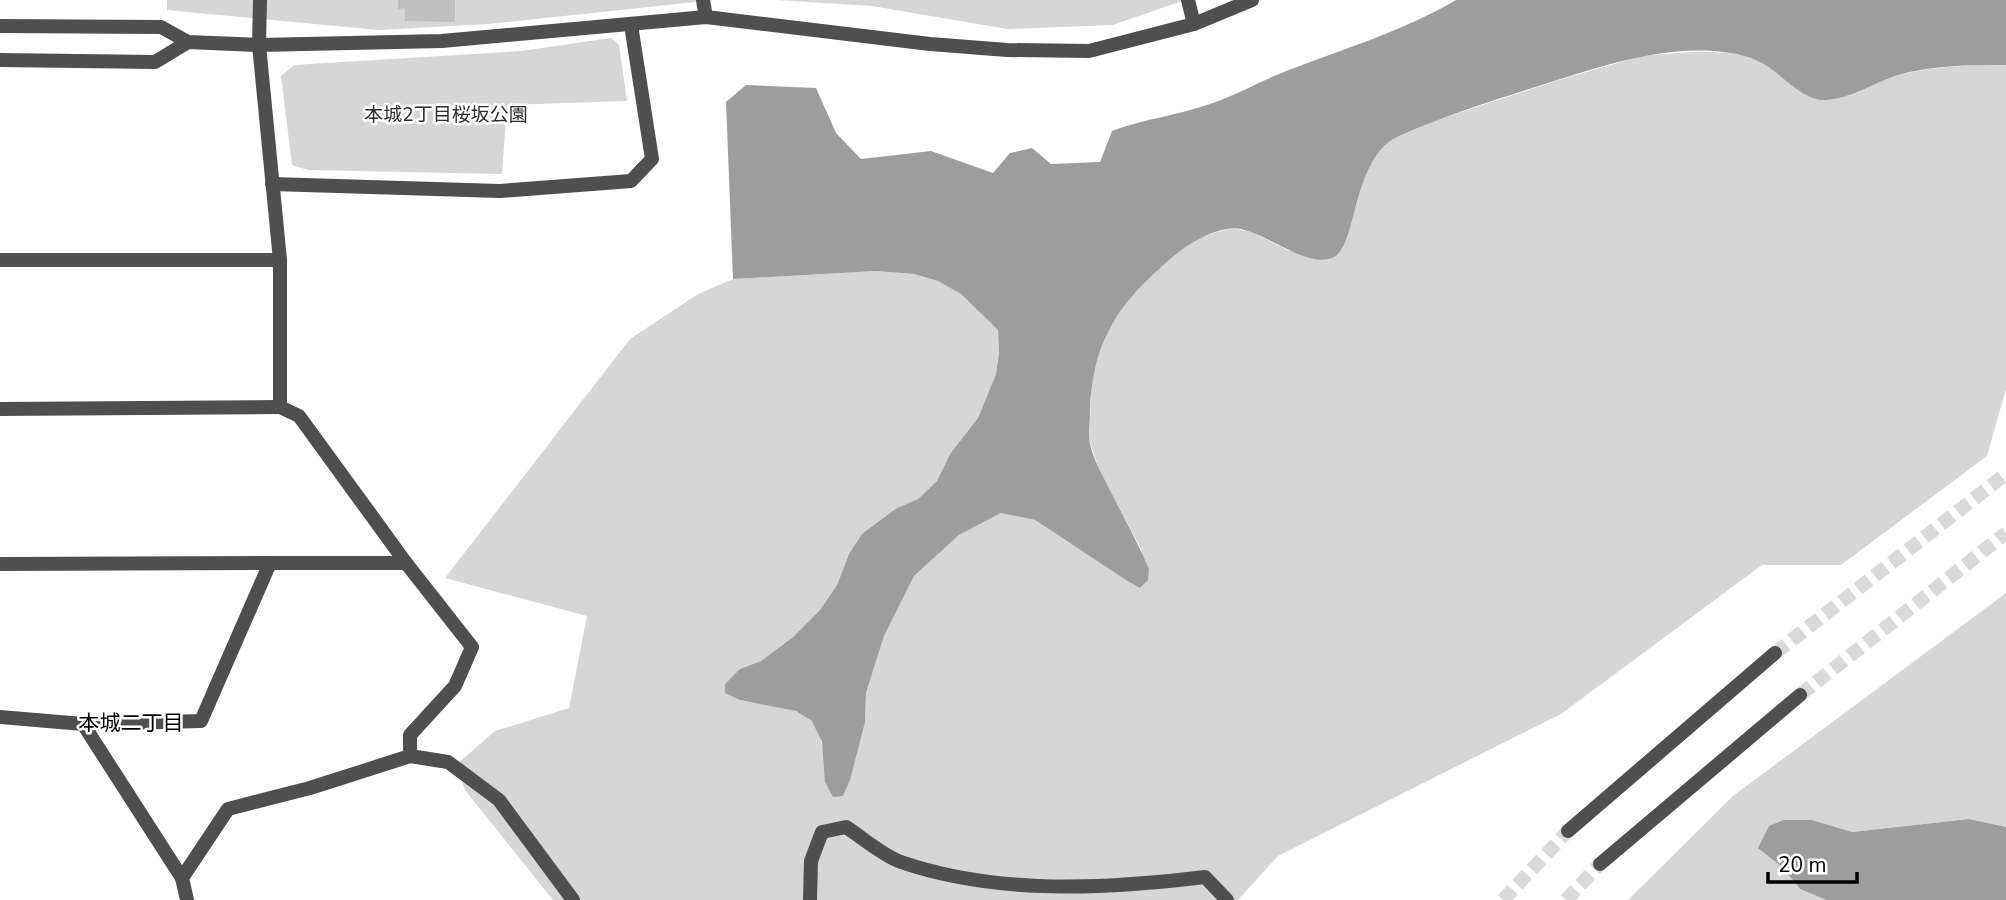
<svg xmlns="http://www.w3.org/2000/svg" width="2006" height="900" font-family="'Nunito Sans','Noto Sans JP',sans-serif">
	<rect width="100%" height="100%" fill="#fff"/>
	<g fill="#d6d6d6">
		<polygon points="167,0 714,0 488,24 379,30 167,10"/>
		<polygon points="776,0 1185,0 1113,25 1007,29 872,6"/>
		<polygon points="611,38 619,45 627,101 507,105 502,174 308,170 292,165 281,76 294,65 521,51"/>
		<path d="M 1690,52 C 1713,52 1738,51 1759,61 C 1780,71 1799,98 1823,99 C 1849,101 1875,82 1899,75 C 1935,66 1969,65 2006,65 L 2006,389 L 1987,456 L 1841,565 L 1762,565 L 1561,714 L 1278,856 L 1238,900 L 553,900 L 465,790 L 456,765 L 495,731 L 569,708 L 587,616 L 445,578 L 630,339 L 698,294 L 733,279 L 876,271 L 914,274 L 938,281 L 961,294 L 998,330 L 999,353 L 996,374 L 978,418 L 950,454 L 937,481 L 918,499 L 897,508 L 849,554 L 837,585 L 820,610 L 793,637 L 761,661 L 740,669 L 740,700 C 761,705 794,705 811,720 C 820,728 822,746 824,757 L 865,722 L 866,693 L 884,636 L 914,576 L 959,535 L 1001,513 L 1035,520 L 1071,544 L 1142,551 L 1099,469 L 1089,440 L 1092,376 L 1107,331 L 1135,290 L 1172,256 L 1202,237 L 1230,228 L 1252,232 L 1289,251 L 1347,238 L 1365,175 L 1374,155 L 1394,138 L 1434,121 L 1562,79 L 1642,56 Z"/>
		<polygon points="2006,593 2006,827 1969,819 1852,832 1812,820 1759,848 1782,867 1800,889 1826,900 1628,900 1733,796"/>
	</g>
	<g fill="#9d9d9d">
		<path d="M 1456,0 L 2006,0 L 2006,65 C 1969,65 1931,65 1895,76 C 1873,84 1851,98 1827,100 C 1802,102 1781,72 1760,62 C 1749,56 1734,53 1722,52 C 1659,44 1588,71 1529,89 C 1485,103 1441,117 1399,136 C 1350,158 1359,248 1332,258 C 1300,269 1257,222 1226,229 C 1201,234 1178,251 1159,269 C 1113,310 1092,349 1090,411 C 1090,420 1089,429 1089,438 C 1091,456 1103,476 1111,492 C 1124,518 1138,543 1149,569 L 1148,580 L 1140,588 L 1126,580 L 1035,520 L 1001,513 L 959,535 L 914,576 L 884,636 L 866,693 L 865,722 L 850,780 L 843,796 L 833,797 L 825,782 L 822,742 L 812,721 L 796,711 L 740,700 L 725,693 L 725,684 L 740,669 L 761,661 L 793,637 L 820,610 L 837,585 L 849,554 L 862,534 L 897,508 L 918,499 L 937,481 L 950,454 L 978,418 L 996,374 L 999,353 L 998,330 L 961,294 L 938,281 L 914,274 L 876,271 L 733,279 L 726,102 L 746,85 L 816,88 L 836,133 L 861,159 L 931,151 L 993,173 L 1010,153 L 1032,148 L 1051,164 L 1100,162 L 1112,131 C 1144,119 1178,115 1210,104 C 1237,95 1262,80 1289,70 C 1346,48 1403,31 1456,0 Z"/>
		<polygon points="1969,819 2006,827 2006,900 1826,900 1800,889 1782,867 1758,848 1769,826 1784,820 1812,820 1852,832"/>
	</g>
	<polygon fill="#bfbfbf" points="398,0 455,0 455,22 405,21 405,8 398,9"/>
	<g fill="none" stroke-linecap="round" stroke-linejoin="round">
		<g stroke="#d9d9d9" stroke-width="14" stroke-dasharray="14 7" stroke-linecap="butt">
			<polyline points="1775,653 2006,474"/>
			<polyline points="1800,695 2006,533"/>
			<polyline points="1503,900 1568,831"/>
			<polyline points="1566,900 1600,864"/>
		</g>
		<g stroke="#4f4f4f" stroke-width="14">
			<polyline points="703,0 706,17"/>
			<polyline points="1188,0 1194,24"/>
			<polyline points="259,45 442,41 706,17 930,44 1007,50 1089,51 1194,24 1252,0"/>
		</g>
		<g stroke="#4f4f4f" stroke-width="14">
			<polyline points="260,0 259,45 280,260 280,407 299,416 406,563 472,647 455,686 410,735 410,756"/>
			<polyline points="0,26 161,27 188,42 259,45"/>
			<polyline points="0,60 155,62 188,42"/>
			<polyline points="272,184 500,191 631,181 652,159 631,25"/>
			<polyline points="0,260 280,260"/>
			<polyline points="0,409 280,407"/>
			<polyline points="0,564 270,563"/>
			<polyline points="0,717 83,724 201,721 270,563 406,563"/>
			<polyline points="83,724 182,878"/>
			<polyline points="187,900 182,878 228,809 310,788 410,756 448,762 499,800 573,900"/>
			<path d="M 810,900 L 811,861 L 822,832 L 846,827 C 863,838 882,855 901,862 C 997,895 1106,889 1205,877 L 1227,900"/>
		</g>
		<g stroke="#4f4f4f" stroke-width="14">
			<polyline points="1568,831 1775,653"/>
			<polyline points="1600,864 1800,695"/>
		</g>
	</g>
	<g text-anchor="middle" stroke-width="5" stroke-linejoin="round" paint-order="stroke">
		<g font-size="19" fill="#2d2d2d" stroke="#fff">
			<text x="446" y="121">本城2丁目桜坂公園</text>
		</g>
		<g font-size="21" fill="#000" stroke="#fff">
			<text x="131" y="730">本城二丁目</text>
		</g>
	</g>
	<path d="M1768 872v10h89v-10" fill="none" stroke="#000000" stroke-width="3.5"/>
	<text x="1778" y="872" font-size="21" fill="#000000" stroke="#ffffff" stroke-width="5" paint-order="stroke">20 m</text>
</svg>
